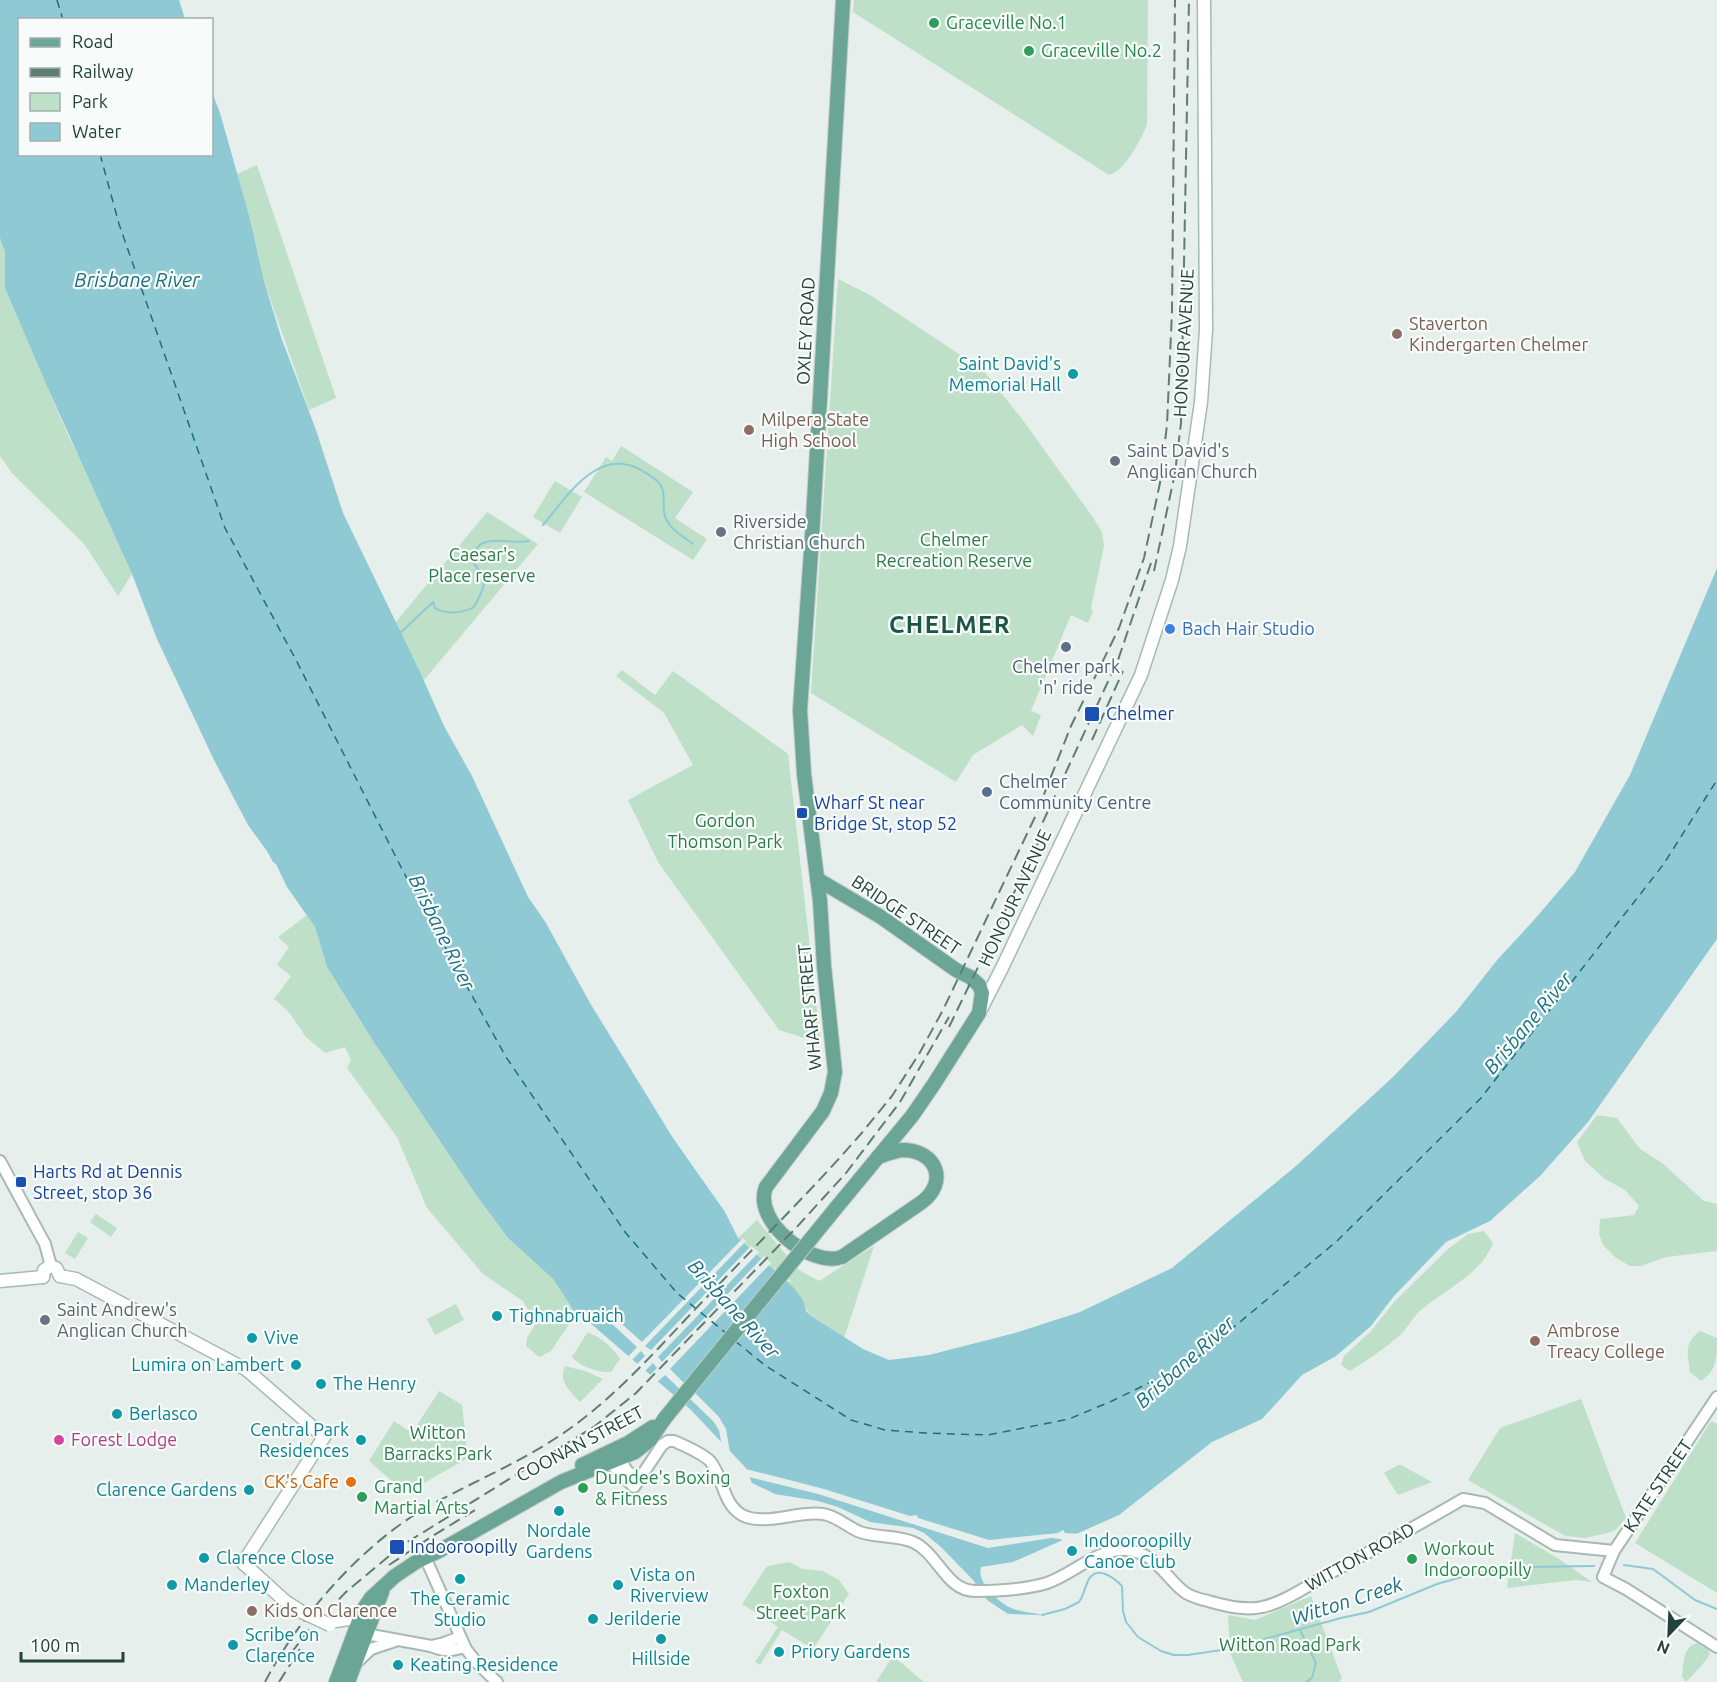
<svg xmlns="http://www.w3.org/2000/svg" width="1717" height="1682" font-family="Ubuntu,sans-serif">
	<rect width="100%" height="100%" fill="#e6efeb"/>
	<g fill="#bfe0c8">
		<path d="M 854,0 L 1148,0 L 1147,125 C 1141,139 1124,172 1109,175 L 853,12 Z"/>
		<polygon points="257,165 336,398 309,410 264,281 250,219 237,174"/>
		<polygon points="0,238 5,252 5,288 67,433 88,475 132,574 118,596 85,545 12,473 0,456"/>
		<polygon points="838,279 870,295 983,370 1022,419 1092,516 1102,532 1104,546 1091,608 1093,611 1088,623 1071,615 1031,711 1041,715 1033,736 1022,725 973,755 956,782 811,693"/>
		<polygon points="621,446 693,492 675,518 707,539 693,560 584,492 606,457 612,461"/>
		<polygon points="555,481 582,497 560,533 533,517"/>
		<polygon points="487,512 538,544 424,680 395,623"/>
		<polygon points="622,670 655,695 673,671 788,754 820,1036 814,1041 779,1030 658,862 628,800 693,765 664,713 616,676"/>
		<polygon points="307,915 315,927 327,967 375,1044 476,1195 508,1238 553,1279 576,1314 551,1351 539,1357 526,1346 527,1338 536,1323 523,1301 483,1274 427,1208 397,1137 347,1068 351,1060 345,1047 325,1053 306,1037 288,1011 274,999 291,976 277,965 289,947 278,937"/>
		<polygon points="1597,1115 1617,1118 1640,1149 1662,1163 1704,1201 1717,1204 1717,1251 1666,1257 1641,1266 1630,1266 1616,1258 1603,1245 1599,1234 1600,1219 1634,1215 1639,1206 1625,1190 1605,1179 1585,1161 1577,1142"/>
		<polygon points="96,1214 117,1228 111,1237 90,1222"/>
		<polygon points="757,1220 799,1270 819,1281 874,1246 844,1338 811,1316 804,1306 738,1238"/>
		<path d="M 1484,1231 L 1493,1243 C 1480,1276 1445,1289 1420,1311 C 1412,1318 1407,1329 1399,1336 C 1384,1349 1366,1361 1350,1371 L 1341,1365 L 1344,1356 L 1371,1331 L 1394,1302 L 1448,1249 L 1468,1234 Z"/>
		<polygon points="78,1232 88,1238 75,1259 65,1253"/>
		<polygon points="456,1304 464,1320 435,1335 427,1319"/>
		<path d="M 1700,1331 L 1717,1338 C 1717,1358 1717,1370 1701,1381 L 1690,1372 C 1688,1353 1683,1344 1700,1331 Z"/>
		<path d="M 587,1333 C 598,1334 614,1349 620,1359 L 611,1372 C 599,1373 579,1366 572,1357 Z"/>
		<path d="M 565,1366 L 585,1371 L 603,1379 L 580,1402 C 570,1391 558,1382 565,1366 Z"/>
		<polygon points="439,1391 462,1405 468,1458 408,1492 402,1487 400,1488 369,1461 394,1421 412,1433"/>
		<polygon points="1581,1399 1626,1518 1616,1530 1608,1533 1585,1538 1565,1536 1468,1480 1500,1428"/>
		<polygon points="1711,1421 1717,1424 1717,1593 1635,1543"/>
		<polygon points="1398,1465 1401,1465 1432,1482 1398,1495 1384,1473"/>
		<polygon points="1515,1533 1559,1559 1592,1582 1576,1580 1507,1588"/>
		<polygon points="790,1562 802,1569 823,1571 839,1580 849,1594 813,1649 782,1630 760,1665 755,1662 778,1627 742,1604 767,1566"/>
		<polygon points="1311,1596 1342,1678 1339,1682 1243,1682 1230,1653 1228,1615 1255,1620"/>
		<path d="M 1697,1643 L 1708,1650 L 1710,1654 C 1708,1659 1690,1678 1686,1682 L 1682,1677 C 1684,1664 1682,1647 1697,1643 Z"/>
		<polygon points="893,1656 924,1682 876,1682"/>
	</g>
	<path fill="#8ec9d4" d="M 0,0 L 179,0 L 185,19 L 20,20 L 20,154 L 212,154 L 212,92 L 220,113 L 250,219 L 264,281 L 281,337 L 316,430 L 343,513 L 421,674 L 444,726 L 472,776 L 528,897 L 546,923 L 590,1003 L 673,1138 L 725,1212 L 738,1238 L 794,1288 L 803,1300 L 806,1311 L 811,1316 L 863,1349 L 889,1360 L 929,1355 L 1015,1333 L 1080,1312 L 1172,1268 L 1296,1166 L 1393,1077 L 1456,1012 L 1498,959 L 1534,920 L 1575,872 L 1630,775 L 1717,568 L 1717,939 L 1588,1122 L 1540,1176 L 1490,1221 L 1446,1242 L 1394,1296 L 1371,1326 L 1336,1356 L 1302,1375 L 1262,1419 L 1212,1442 L 1119,1515 L 1013,1562 L 981,1567 C 976,1582 998,1602 1011,1608 C 1021,1612 1035,1613 1045,1615 L 1008,1614 L 987,1600 L 973,1580 L 941,1547 L 924,1533 L 913,1528 L 870,1522 L 838,1507 L 818,1501 L 775,1494 L 752,1483 L 745,1467 L 691,1410 L 582,1316 L 576,1314 L 553,1279 L 508,1238 L 476,1195 L 375,1044 L 327,967 L 315,927 L 287,887 L 276,864 L 273,862 L 267,851 L 248,825 L 214,760 L 157,639 L 132,574 L 46,384 L 5,288 L 5,252 L 0,238 Z"/>
	<polygon fill="#e6efeb" points="743,1238 746,1241 645,1346 651,1350 751,1246 759,1252 658,1357 662,1362 764,1256 771,1263 670,1369 685,1384 776,1271 775,1267 791,1281 790,1282 786,1279 694,1392 719,1417 726,1429 730,1453 742,1468 824,1489 910,1516 917,1515 918,1518 989,1540 1058,1533 1063,1530 1065,1533 1083,1534 1071,1540 1065,1539 1066,1542 1063,1543 1061,1539 1051,1538 988,1548 818,1494 745,1476 742,1469 722,1447 719,1430 713,1421 665,1375 655,1384 648,1377 657,1368 653,1363 643,1373 635,1366 645,1356 641,1351 630,1362 626,1359 637,1347 610,1322 602,1320 591,1321 586,1324 580,1319 587,1312 589,1314 604,1314 607,1311 613,1312 612,1315 642,1342"/>
	<g fill="none" stroke-linecap="round" stroke-linejoin="round">
		<g stroke="#8ec9d4" stroke-width="2">
			<path d="M 543,525 C 567,497 597,446 641,470 C 647,474 655,478 660,484 C 667,493 661,509 666,519 C 671,530 684,537 693,544"/>
			<path d="M 398,635 L 433,602 L 435,608 C 445,615 464,613 474,607 C 478,599 485,589 484,580 C 484,569 466,565 475,551 C 477,547 481,543 486,542 C 499,538 514,544 529,541"/>
			<polyline points="1624,1565 1653,1569 1695,1600 1717,1609"/>
			<path d="M 1042,1615 L 1065,1609 L 1079,1602 C 1084,1595 1085,1586 1089,1579 C 1098,1565 1114,1578 1122,1586 L 1123,1611 L 1126,1622 L 1138,1637 L 1161,1651 L 1174,1655 L 1188,1655 L 1228,1649 L 1341,1618 L 1369,1612 L 1437,1584 L 1476,1573 L 1527,1567 L 1594,1566"/>
			<polyline points="1300,1630 1316,1663 1312,1678 1306,1682"/>
		</g>
		<g stroke="#1c6f80" stroke-width="1.5" stroke-dasharray="8 6" stroke-linecap="butt">
			<polyline points="57,0 63,20"/>
			<polyline points="100,154 119,224 225,528 296,660 404,873 506,1057 625,1232 677,1293 727,1334"/>
			<polyline points="735,1341 766,1366 851,1420 885,1430 925,1433 988,1435 1069,1419 1112,1401 1192,1362 1337,1241 1481,1098 1663,865 1717,780"/>
		</g>
		<defs>
			<g id="tertiary">
				<polyline points="0,1161 45,1244 51,1266"/>
				<polyline points="1717,1397 1614,1551 1603,1577 1626,1589 1717,1647"/>
				<polyline points="620,1459 627,1471 639,1479"/>
				<path d="M 610,1463 L 634,1487 L 662,1445 L 668,1441 L 674,1441 C 685,1446 702,1453 710,1461 C 724,1478 722,1503 742,1515 C 765,1527 799,1510 823,1514 C 837,1516 847,1527 860,1532 C 877,1538 897,1535 913,1542 C 938,1553 946,1591 975,1591 C 996,1591 1027,1589 1047,1583 C 1074,1574 1097,1548 1126,1550 C 1154,1552 1164,1575 1183,1591 C 1190,1597 1200,1599 1208,1601 C 1225,1606 1245,1611 1262,1607 C 1283,1603 1309,1585 1327,1575 C 1373,1550 1418,1525 1463,1499 L 1485,1503 L 1555,1545 L 1614,1551"/>
				<polyline points="425,1557 466,1649 477,1663 497,1682"/>
				<path d="M 366,1634 L 431,1646 C 444,1652 451,1651 465,1647"/>
				<polyline points="431,1646 444,1643 460,1637"/>
				<polyline points="357,1662 371,1649 395,1641"/>
			</g>
			<g id="secondary">
				<polyline points="980,1011 1002,968 1141,675 1172,580 1180,546 1201,402 1206,330 1204,0"/>
				<polyline points="60,1276 76,1279 247,1370 324,1437 243,1563 285,1601 302,1612"/>
				<polyline points="43,1277 44,1270 51,1266 56,1268 60,1276"/>
				<polyline points="0,1281 43,1277"/>
				<polyline points="335,1621 349,1619 363,1610"/>
			</g>
			<g id="primary">
				<path d="M 843,0 L 812,537 L 800,710 L 804,774 L 820,901 L 824,966 L 835,1072 L 831,1093 L 823,1111 L 766,1187 C 752,1221 811,1268 842,1257 L 922,1202 C 948,1182 937,1152 905,1150 C 896,1150 887,1154 878,1157"/>
				<polyline points="817,879 881,917 956,970 970,977 979,985 982,993 979,1013 934,1084 912,1116 836,1208"/>
				<polyline points="582,1465 628,1443 653,1427"/>
				<polyline points="336,1682 363,1610 371,1598 395,1576 416,1562 439,1551 561,1482 635,1452 650,1440 665,1418"/>
				<polyline points="348,1682 382,1592"/>
			</g>
		</defs>
		<use href="#tertiary" stroke="#a8b8b2" stroke-width="14"/>
		<use href="#secondary" stroke="#a4bbb3" stroke-width="15"/>
		<use href="#primary" stroke="#c2cac8" stroke-width="16"/>
		<use href="#tertiary" stroke="#fff" stroke-width="10"/>
		<use href="#secondary" stroke="#fff" stroke-width="12"/>
		<use href="#primary" stroke="#6aa596" stroke-width="14"/>
		<g stroke="#5f7d75" stroke-width="2" stroke-dasharray="12 6" stroke-linecap="butt">
			<polyline points="1154,571 1175,473 1181,423 1189,0"/>
			<polyline points="1092,740 1123,671"/>
			<polyline points="1035,839 1118,660 1151,563"/>
			<polyline points="949,1027 1043,833"/>
			<polyline points="389,1565 431,1537 475,1510"/>
			<polyline points="291,1653 309,1630 346,1592 401,1546 595,1426 636,1393 795,1229 846,1173 900,1102 949,1017"/>
			<path d="M 265,1682 C 299,1616 365,1541 431,1505 C 484,1476 536,1456 584,1418 C 629,1383 667,1338 707,1297 C 758,1243 811,1191 860,1135 L 892,1096 L 919,1054 L 943,1010 L 1035,817 L 1071,726 L 1119,628 L 1144,558 L 1160,483 L 1167,425 L 1172,311 L 1175,0"/>
			<polyline points="279,1682 300,1649"/>
		</g>
		<defs>
			<polyline id="secondary-bridge" points="302,1612 330,1625"/>
			<polyline id="primary-bridge" points="665,1418 836,1208"/>
		</defs>
		<use href="#secondary-bridge" stroke="#a4bbb3" stroke-width="15" stroke-linecap="butt"/>
		<use href="#primary-bridge" stroke="#c2cac8" stroke-width="16" stroke-linecap="butt"/>
		<use href="#secondary-bridge" stroke="#fff" stroke-width="12"/>
		<use href="#primary-bridge" stroke="#6aa596" stroke-width="14"/>
	</g>
	<g fill="#2e9e5b" stroke="#f7fbf9" stroke-width="2">
		<circle cx="934" cy="23" r="6"/>
		<circle cx="1029" cy="51" r="6"/>
		<circle cx="583" cy="1488" r="6"/>
		<circle cx="362" cy="1497" r="6"/>
		<circle cx="1412" cy="1559" r="6"/>
	</g>
	<g fill="#8d6e63" stroke="#f7fbf9" stroke-width="2">
		<circle cx="1397" cy="334" r="6"/>
		<circle cx="749" cy="430" r="6"/>
		<circle cx="1535" cy="1341" r="6"/>
		<circle cx="252" cy="1611" r="6"/>
	</g>
	<g fill="#0f9aa8" stroke="#f7fbf9" stroke-width="2">
		<circle cx="1073" cy="374" r="6"/>
		<circle cx="497" cy="1316" r="6"/>
		<circle cx="252" cy="1338" r="6"/>
		<circle cx="296" cy="1365" r="6"/>
		<circle cx="321" cy="1384" r="6"/>
		<circle cx="117" cy="1414" r="6"/>
		<circle cx="361" cy="1440" r="6"/>
		<circle cx="249" cy="1490" r="6"/>
		<circle cx="559" cy="1511" r="6"/>
		<circle cx="1072" cy="1551" r="6"/>
		<circle cx="204" cy="1558" r="6"/>
		<circle cx="460" cy="1579" r="6"/>
		<circle cx="172" cy="1585" r="6"/>
		<circle cx="618" cy="1585" r="6"/>
		<circle cx="593" cy="1619" r="6"/>
		<circle cx="661" cy="1639" r="6"/>
		<circle cx="233" cy="1645" r="6"/>
		<circle cx="779" cy="1652" r="6"/>
		<circle cx="398" cy="1665" r="6"/>
	</g>
	<g fill="#6b7280" stroke="#f7fbf9" stroke-width="2">
		<circle cx="1115" cy="461" r="6"/>
		<circle cx="721" cy="532" r="6"/>
		<circle cx="45" cy="1320" r="6"/>
	</g>
	<circle fill="#3f7fe0" stroke="#f7fbf9" stroke-width="2" cx="1170" cy="629" r="6"/>
	<g fill="#5c6f8a" stroke="#f7fbf9" stroke-width="2">
		<circle cx="1066" cy="647" r="6"/>
		<circle cx="987" cy="792" r="6"/>
	</g>
	<g fill="#1a4fb4" stroke="#f7fbf9" stroke-width="2">
		<rect x="1084" y="706" width="16" height="16" rx="3"/>
		<rect x="796" y="807" width="12" height="12" rx="3"/>
		<rect x="15" y="1176" width="12" height="12" rx="3"/>
		<rect x="389" y="1539" width="16" height="16" rx="3"/>
	</g>
	<circle fill="#d1479c" stroke="#f7fbf9" stroke-width="2" cx="59" cy="1440" r="6"/>
	<circle fill="#e8710a" stroke="#f7fbf9" stroke-width="2" cx="351" cy="1482" r="6"/>
	<g text-anchor="middle" stroke-width="4.5" stroke-linejoin="round" paint-order="stroke">
		<g font-size="18" fill="#27864d" stroke="#f7fbf9" text-anchor="start">
			<text x="946" y="29">Graceville No.1</text>
			<text x="1041" y="57">Graceville No.2</text>
			<text x="595" y="1484">Dundee's Boxing<tspan x="595" dy="21">&amp; Fitness</tspan></text>
			<text x="374" y="1493">Grand<tspan x="374" dy="21">Martial Arts</tspan></text>
			<text x="1424" y="1555">Workout<tspan x="1424" dy="21">Indooroopilly</tspan></text>
		</g>
		<g font-size="18" fill="#785e54" stroke="#f7fbf9" text-anchor="start">
			<text x="1409" y="330">Staverton<tspan x="1409" dy="21">Kindergarten Chelmer</tspan></text>
			<text x="761" y="426">Milpera State<tspan x="761" dy="21">High School</tspan></text>
			<text x="1547" y="1337">Ambrose<tspan x="1547" dy="21">Treacy College</tspan></text>
			<text x="264" y="1617">Kids on Clarence</text>
		</g>
		<g font-size="18" fill="#24423a" stroke="#f7fbf9">
			<text transform="translate(806 331) rotate(-87)" y="6">OXLEY ROAD</text>
			<text transform="translate(1184 343) rotate(-87)" y="6">HONOUR AVENUE</text>
			<text transform="translate(1015 898) rotate(-65)" y="6">HONOUR AVENUE</text>
			<text transform="translate(906 915) rotate(34)" y="6">BRIDGE STREET</text>
			<text transform="translate(810 1007) rotate(-95)" y="6">WHARF STREET</text>
			<text transform="translate(580 1444) rotate(-28)" y="6">COONAN STREET</text>
			<text transform="translate(1658 1486) rotate(-56)" y="6">KATE STREET</text>
			<text transform="translate(1360 1557) rotate(-29)" y="6">WITTON ROAD</text>
		</g>
		<g font-size="18" fill="#0d838f" stroke="#f7fbf9" text-anchor="start">
			<text x="1061" y="370" text-anchor="end">Saint David's<tspan x="1061" dy="21">Memorial Hall</tspan></text>
			<text x="509" y="1322">Tighnabruaich</text>
			<text x="264" y="1344">Vive</text>
			<text x="284" y="1371" text-anchor="end">Lumira on Lambert</text>
			<text x="333" y="1390">The Henry</text>
			<text x="129" y="1420">Berlasco</text>
			<text x="349" y="1436" text-anchor="end">Central Park<tspan x="349" dy="21">Residences</tspan></text>
			<text x="237" y="1496" text-anchor="end">Clarence Gardens</text>
			<text x="559" y="1537" text-anchor="middle">Nordale<tspan x="559" dy="21">Gardens</tspan></text>
			<text x="1084" y="1547">Indooroopilly<tspan x="1084" dy="21">Canoe Club</tspan></text>
			<text x="216" y="1564">Clarence Close</text>
			<text x="630" y="1581">Vista on<tspan x="630" dy="21">Riverview</tspan></text>
			<text x="184" y="1591">Manderley</text>
			<text x="460" y="1605" text-anchor="middle">The Ceramic<tspan x="460" dy="21">Studio</tspan></text>
			<text x="605" y="1625">Jerilderie</text>
			<text x="245" y="1641">Scribe on<tspan x="245" dy="21">Clarence</tspan></text>
			<text x="791" y="1658">Priory Gardens</text>
			<text x="661" y="1665" text-anchor="middle">Hillside</text>
			<text x="410" y="1671">Keating Residence</text>
		</g>
		<g font-size="18" fill="#5b616d" stroke="#f7fbf9" text-anchor="start">
			<text x="1127" y="457">Saint David's<tspan x="1127" dy="21">Anglican Church</tspan></text>
			<text x="733" y="528">Riverside<tspan x="733" dy="21">Christian Church</tspan></text>
			<text x="57" y="1316">Saint Andrew's<tspan x="57" dy="21">Anglican Church</tspan></text>
		</g>
		<g font-size="18" fill="#2d7a4b" stroke="#f7fbf9">
			<text x="954" y="546">Chelmer<tspan x="954" dy="21">Recreation Reserve</tspan></text>
			<text x="482" y="561">Caesar's<tspan x="482" dy="21">Place reserve</tspan></text>
			<text x="725" y="827">Gordon<tspan x="725" dy="21">Thomson Park</tspan></text>
			<text x="438" y="1439">Witton<tspan x="438" dy="21">Barracks Park</tspan></text>
			<text x="801" y="1598">Foxton<tspan x="801" dy="21">Street Park</tspan></text>
			<text x="1290" y="1651">Witton Road Park</text>
		</g>
		<g font-size="18" fill="#366cbe" stroke="#f7fbf9" text-anchor="start">
			<text x="1182" y="635">Bach Hair Studio</text>
		</g>
		<g font-size="18" fill="#4e5e75" stroke="#f7fbf9">
			<text x="1066" y="673">Chelmer park<tspan x="1066" dy="21">'n' ride</tspan></text>
			<text x="999" y="788" text-anchor="start">Chelmer<tspan x="999" dy="21">Community Centre</tspan></text>
		</g>
		<g font-size="18" fill="#164399" stroke="#f7fbf9" text-anchor="start">
			<text x="1106" y="720">Chelmer</text>
			<text x="814" y="809">Wharf St near<tspan x="814" dy="21">Bridge St, stop 52</tspan></text>
			<text x="33" y="1178">Harts Rd at Dennis<tspan x="33" dy="21">Street, stop 36</tspan></text>
			<text x="410" y="1553">Indooroopilly</text>
		</g>
		<g font-size="18" fill="#b23c85" stroke="#f7fbf9" text-anchor="start">
			<text x="71" y="1446">Forest Lodge</text>
		</g>
		<g font-size="18" fill="#c56008" stroke="#f7fbf9" text-anchor="end">
			<text x="339" y="1488">CK's Cafe</text>
		</g>
		<g font-size="20" font-style="italic" fill="#1c6f80" stroke="#f7fbf9">
			<text x="137" y="287">Brisbane River</text>
			<text transform="translate(442 932) rotate(64)" y="7">Brisbane River</text>
			<text transform="translate(1528 1023) rotate(-50)" y="7">Brisbane River</text>
			<text transform="translate(734 1309) rotate(48)" y="7">Brisbane River</text>
			<text transform="translate(1185 1362) rotate(-42)" y="7">Brisbane River</text>
			<text transform="translate(1347 1601) rotate(-18)" y="7">Witton Creek</text>
		</g>
		<g font-size="24" font-weight="bold" letter-spacing="1.5" fill="#1f5548" stroke="#f7fbf9">
			<text x="950" y="633">CHELMER</text>
		</g>
	</g>
	<rect x="18" y="18" width="195" height="138" fill="#f7fbf9" stroke="#a3b1ad" stroke-width="1.5"/>
	<rect x="30" y="38" width="30" height="9" fill="#6aa596" stroke="#a3b1ad" stroke-width="1.5"/>
	<text x="72" y="48" font-size="18" fill="#24423a">Road</text>
	<rect x="30" y="68" width="30" height="9" fill="#5f7d75" stroke="#a3b1ad" stroke-width="1.5"/>
	<text x="72" y="78" font-size="18" fill="#24423a">Railway</text>
	<rect x="30" y="93" width="30" height="18" fill="#bfe0c8" stroke="#a3b1ad" stroke-width="1.5"/>
	<text x="72" y="108" font-size="18" fill="#24423a">Park</text>
	<rect x="30" y="123" width="30" height="18" fill="#8ec9d4" stroke="#a3b1ad" stroke-width="1.5"/>
	<text x="72" y="138" font-size="18" fill="#24423a">Water</text>
	<g transform="translate(1669 1634) rotate(203)" stroke="#f7fbf9" stroke-width="4.5" paint-order="stroke">
	<path d="M0-4.5L10 22L0 15L-10 22Z" fill="#24423a"/>
	<text y="-9" font-size="16" font-weight="bold" text-anchor="middle" fill="#24423a">N</text>
	</g>
	<path d="M21 1652v9h102v-9" fill="none" stroke="#24423a" stroke-width="3"/>
	<text x="30" y="1652" font-size="18" fill="#24423a" stroke="#f7fbf9" stroke-width="4.5" paint-order="stroke">100 m</text>
</svg>
